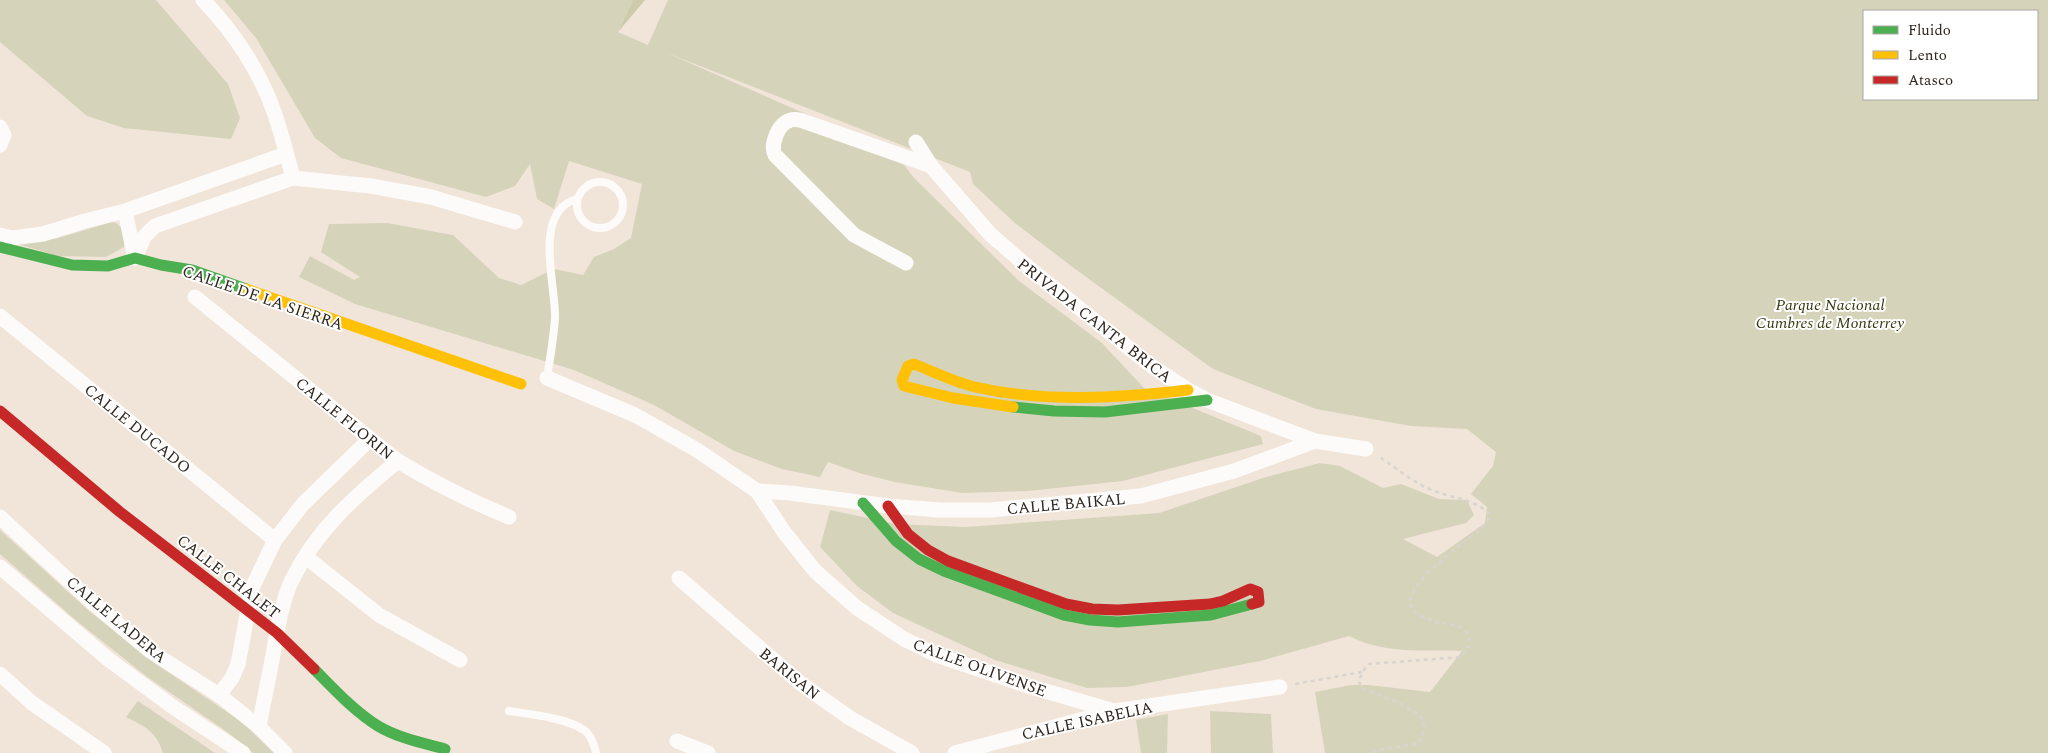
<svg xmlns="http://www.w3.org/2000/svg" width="2048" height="753" font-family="Spectral,serif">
	<rect width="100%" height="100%" fill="#f1e5d9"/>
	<g fill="#d6d3bb" fill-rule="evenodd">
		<polygon points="0,0 156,0 228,84 240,118 231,139 124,128 87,116 0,42"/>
		<path d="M 224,0 L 633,0 L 618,32 L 648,45 L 668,0 L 2048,0 L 2048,753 L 1325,753 L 1315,692 L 1351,685 L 1369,685 L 1430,692 L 1462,651 C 1424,650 1383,654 1349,636 L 1260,661 L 1127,687 L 1087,688 L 995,660 L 893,613 L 857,586 L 820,547 L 830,510 L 896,524 L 965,527 L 1159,513 L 1266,477 L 1320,463 L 1340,466 L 1383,488 L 1401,484 L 1439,499 L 1467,500 L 1474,515 L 1466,523 L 1403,539 L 1437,557 L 1485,523 L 1487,507 L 1471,494 L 1493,466 L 1496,452 L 1467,429 L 1411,426 L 1316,409 L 1213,369 L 1071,266 L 1015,223 L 973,184 L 970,172 L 667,53 L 895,153 L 914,178 L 1019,281 L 1102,343 L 1144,388 L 1261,436 L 1263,444 L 1123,481 L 1028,491 L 962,493 L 895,482 L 859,473 L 828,462 L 820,477 L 782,469 L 734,451 L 654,405 L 574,370 L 355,304 L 299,277 L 310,256 L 354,280 L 360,277 L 321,252 L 329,224 L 387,223 L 453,235 L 499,278 L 521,285 L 554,269 L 583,275 L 594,257 L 614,249 L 631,238 L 642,184 L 569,161 L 554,209 L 537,199 L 530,164 L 515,186 L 486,197 L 341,158 L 315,138 L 256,38 ZM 1864,11 L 2037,11 L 2037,99 L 1864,99 Z"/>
		<polygon points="112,222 116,223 124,230 124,247 106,257 58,256 8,241 38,241 58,238"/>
		<polygon points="0,530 88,610 156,664 242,722 274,753 253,753 230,734 146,676 78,622 0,554"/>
		<path d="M 138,701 L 215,753 L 163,753 C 157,732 144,726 126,717 Z"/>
		<polygon points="1210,711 1271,714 1273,753 1211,753"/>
		<polygon points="1168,714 1167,753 1141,753 1136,720"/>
	</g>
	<polygon fill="#cdcba9" points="633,0 645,0 618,32"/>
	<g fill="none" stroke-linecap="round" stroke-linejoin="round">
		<g stroke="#d8d4d0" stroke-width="2.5" stroke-dasharray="4 4" stroke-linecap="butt">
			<polyline points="1295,684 1362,672"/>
			<path d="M 1373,753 C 1380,748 1408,746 1419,743 C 1422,737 1426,728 1423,721 C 1418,707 1375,694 1361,688 L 1359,681 L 1362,672 L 1369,664 L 1461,657 L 1470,644 L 1468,633 L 1459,626 L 1436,622 L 1415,613 L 1409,602 C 1416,578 1445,558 1464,542 C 1473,535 1487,527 1490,514 C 1473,498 1449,498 1427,488 C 1410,480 1394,466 1378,456"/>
		</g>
		<g stroke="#fdfbf9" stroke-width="8">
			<circle cx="600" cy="205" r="23"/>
			<path d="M 547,378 C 550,358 554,337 555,317 C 556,285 532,211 577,199"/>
			<path d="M 509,711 C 529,714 567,718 584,730 C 590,734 595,746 596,753"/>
		</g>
		<g stroke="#fdfbf9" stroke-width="15">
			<path d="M 203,0 C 233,31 260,71 274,112 C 282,134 287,156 293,178"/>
			<polyline points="0,127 4,135 0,145"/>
			<polyline points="916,142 931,166 990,234 1028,267 1150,365 1188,390 1207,400 1315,441"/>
			<polyline points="125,211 135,258"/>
			<polyline points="0,235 12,238 43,234 85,221 125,211 286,154"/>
			<polyline points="135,258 144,237 155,226 293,178 371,186 431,197 515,222"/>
			<path d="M 906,263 L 854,235 L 775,155 C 770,145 778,123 791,120 C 794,119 797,120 800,120 L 931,166"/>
			<path d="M 195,297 L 398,461 C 434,483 470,501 509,517"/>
			<polyline points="0,316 275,540"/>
			<polyline points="547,378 635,415 697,450 757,491 784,532 815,571 857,608 904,639 939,656 1028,686 1114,711"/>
			<polyline points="757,491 790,493 888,506 940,510 990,510 1141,496 1234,471 1315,441 1366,449"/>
			<polyline points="0,517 94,604 150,651 219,695 259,727 285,753"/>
			<polyline points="306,557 379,615 460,660"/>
			<polyline points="0,567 108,659 173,707 243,753"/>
			<polyline points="679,578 800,683 850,718 912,753"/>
			<polyline points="0,674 32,703 104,753"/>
			<polyline points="219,695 232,678 238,664 252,588 275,540 303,504 370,439"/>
			<path d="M 259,727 C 263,704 268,682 272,660 C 277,634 280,607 291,582 C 315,531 355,496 398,461"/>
			<polyline points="677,741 708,753"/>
			<polyline points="955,753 1114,711 1280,687"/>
		</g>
		<g stroke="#4caf50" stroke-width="11">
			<polyline points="0,247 72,265 108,266 135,258 161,265 192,270 246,289"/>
			<polyline points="1013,407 1054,411 1105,412 1207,400"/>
			<polyline points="863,503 896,541 919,559 944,571 1064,615 1090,620 1118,622 1211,615 1252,604"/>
			<path d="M 314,669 C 334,689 354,711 378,726 C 398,738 423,743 445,749"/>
		</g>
		<g stroke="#ffc107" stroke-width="11">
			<polyline points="246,289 521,384"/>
			<path d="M 1013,407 L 953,398 L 904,386 L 902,380 L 908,366 L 914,364 C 934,372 954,382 975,387 C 1045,403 1117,398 1188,390"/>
		</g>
		<g stroke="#c62828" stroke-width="11">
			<polyline points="0,411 120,512 277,633 314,669"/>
			<polyline points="888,506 908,534 928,550 948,561 1066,604 1092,609 1118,610 1210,604 1223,601 1250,589 1258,592 1259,602 1252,604"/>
		</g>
	</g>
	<g text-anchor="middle" stroke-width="4" stroke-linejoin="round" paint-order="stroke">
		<g font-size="16" fill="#2e261e" stroke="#fff">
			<text transform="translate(263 297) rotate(19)" y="6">CALLE DE LA SIERRA</text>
			<text transform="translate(1095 320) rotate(38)" y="6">PRIVADA CANTA BRICA</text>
			<text transform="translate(345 418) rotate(39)" y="6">CALLE FLORIN</text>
			<text transform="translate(138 428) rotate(39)" y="6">CALLE DUCADO</text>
			<text transform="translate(1066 503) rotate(-5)" y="6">CALLE BAIKAL</text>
			<text transform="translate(229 576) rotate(38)" y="6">CALLE CHALET</text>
			<text transform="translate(117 619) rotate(40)" y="6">CALLE LADERA</text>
			<text transform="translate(980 667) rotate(20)" y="6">CALLE OLIVENSE</text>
			<text transform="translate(790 673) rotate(39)" y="6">BARISAN</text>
			<text transform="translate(1087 720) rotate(-12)" y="6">CALLE ISABELIA</text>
		</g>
		<g font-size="16" font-style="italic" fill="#363910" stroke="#fff">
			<text x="1830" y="310">Parque Nacional<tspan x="1830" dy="18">Cumbres de Monterrey</tspan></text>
		</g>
	</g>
	<rect x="1863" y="10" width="175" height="90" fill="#ffffff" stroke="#aba8a5"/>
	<rect x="1873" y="26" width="25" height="8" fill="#4caf50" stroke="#aba8a5"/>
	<text x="1908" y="35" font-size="15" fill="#2e261e">Fluido</text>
	<rect x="1873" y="51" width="25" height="8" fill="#ffc107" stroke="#aba8a5"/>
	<text x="1908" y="60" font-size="15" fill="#2e261e">Lento</text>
	<rect x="1873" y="76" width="25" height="8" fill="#c62828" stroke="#aba8a5"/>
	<text x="1908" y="85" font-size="15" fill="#2e261e">Atasco</text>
</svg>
